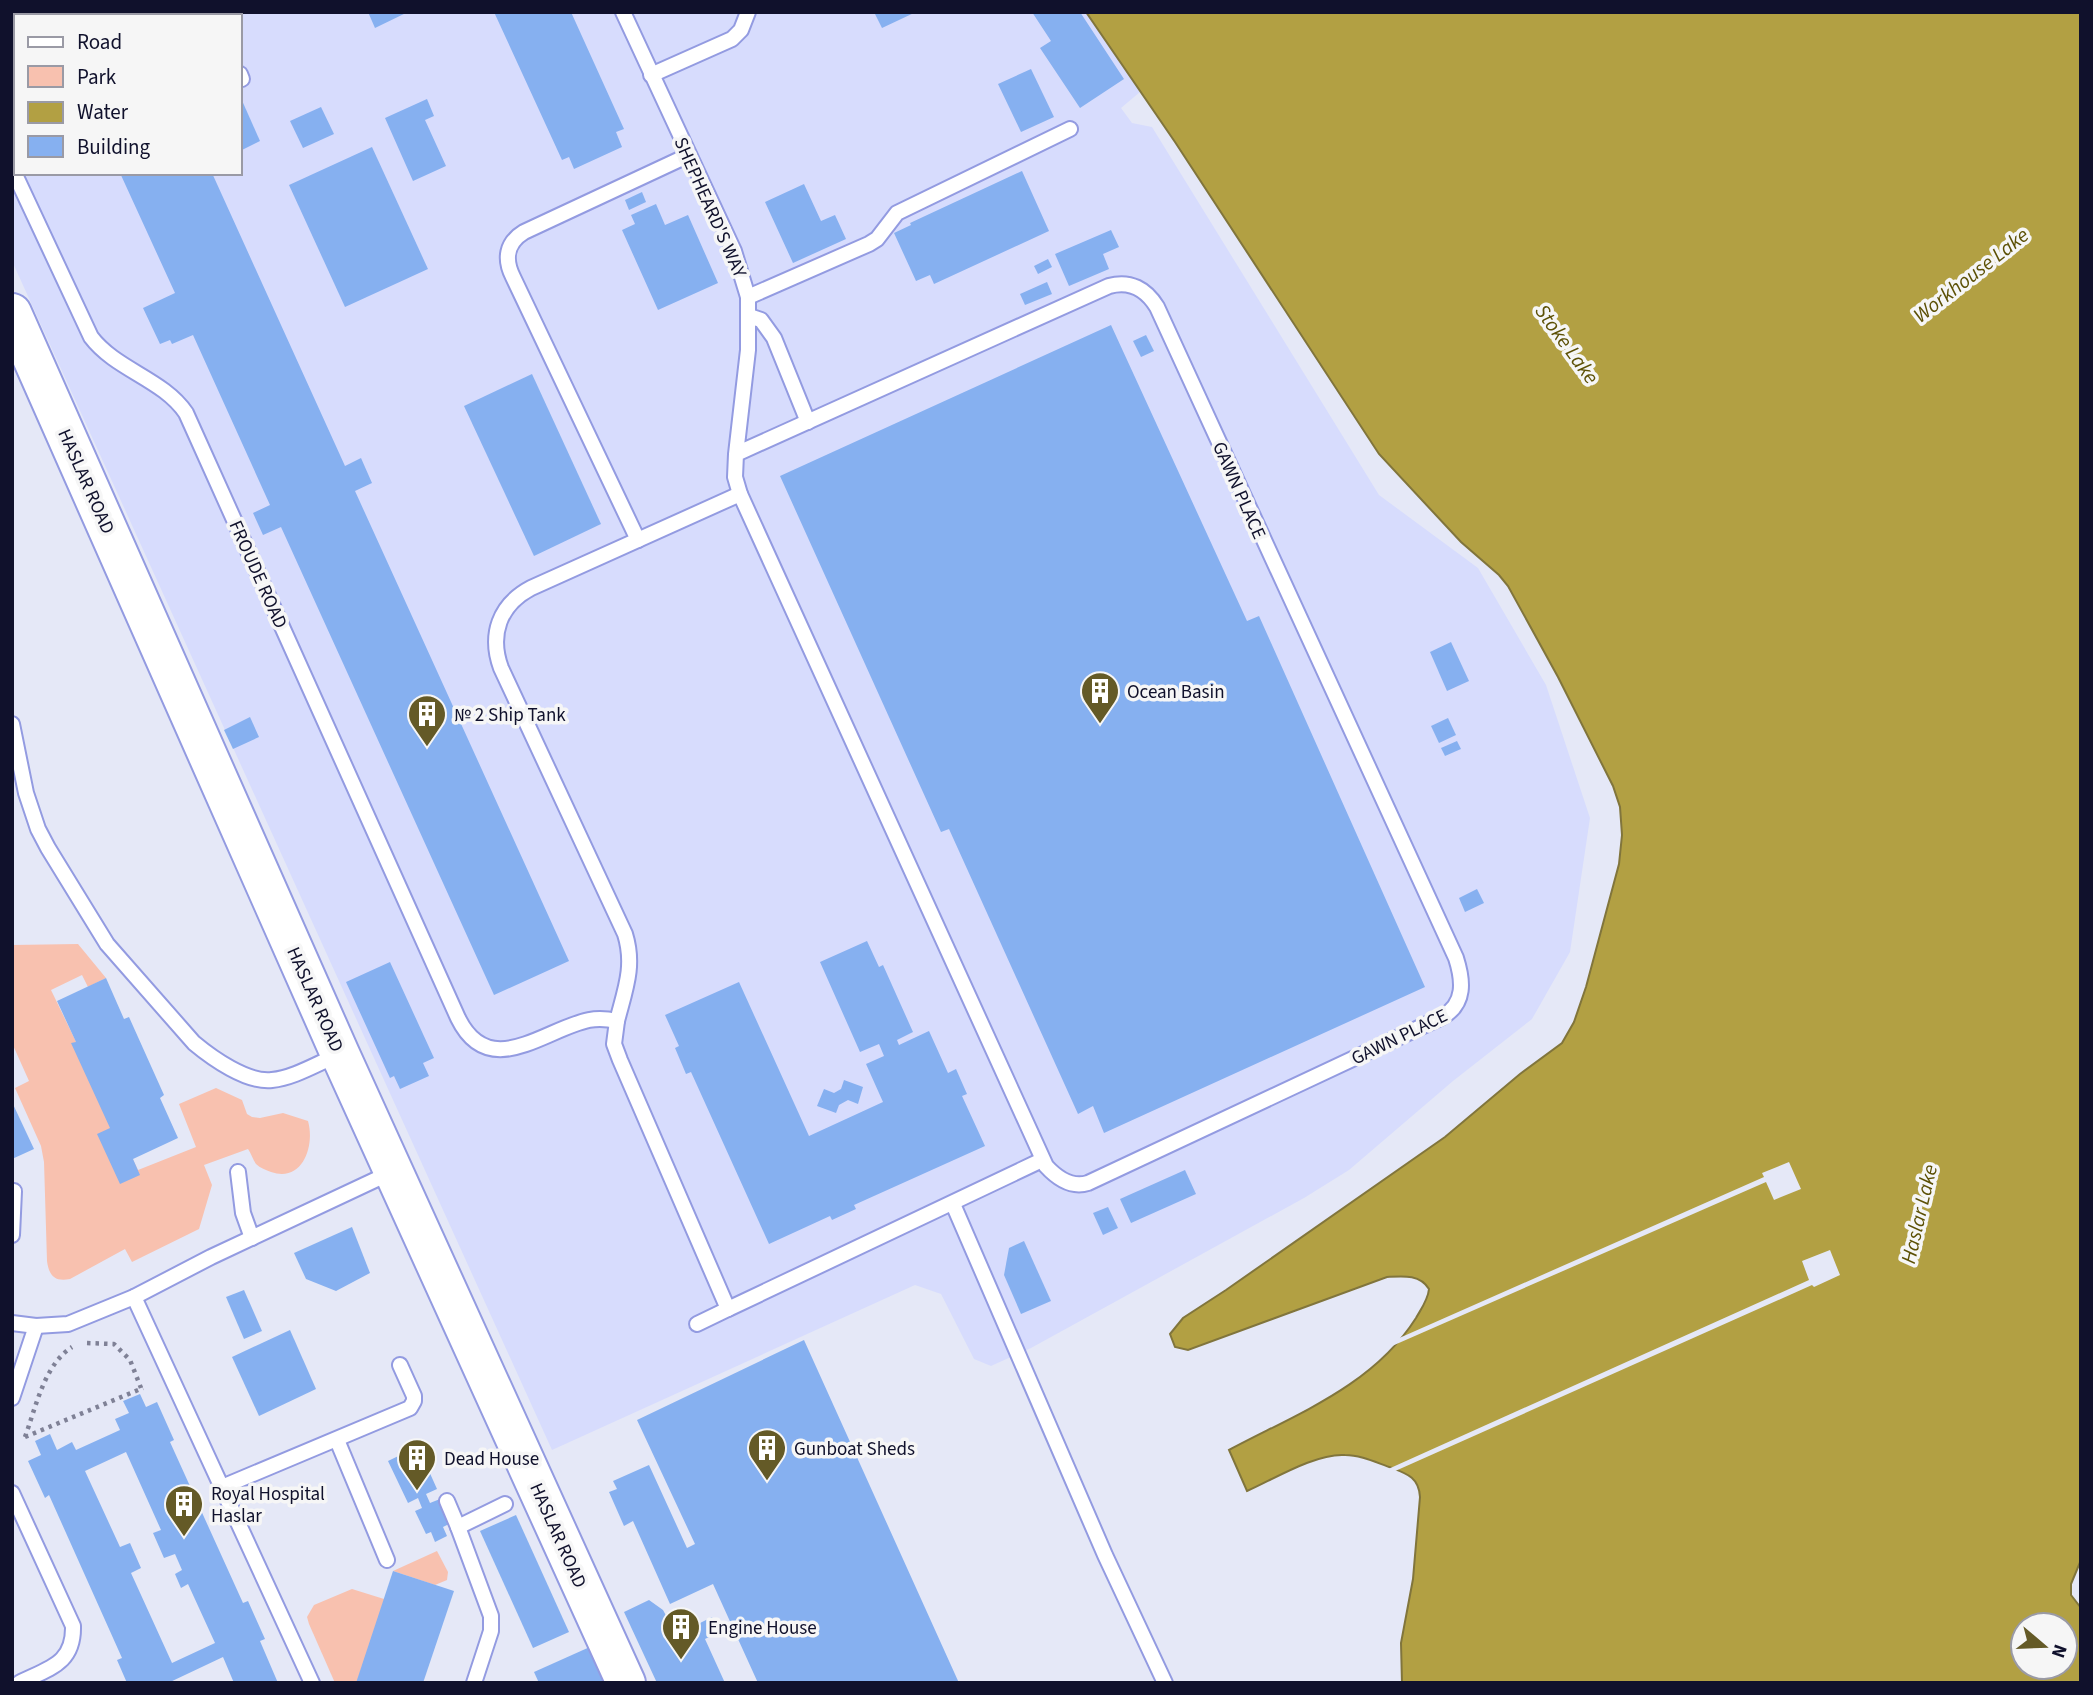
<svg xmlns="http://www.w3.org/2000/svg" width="2093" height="1695" font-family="'Source Sans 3',sans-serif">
	<rect width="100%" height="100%" fill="#e5e8f7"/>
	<path fill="#d7dcfd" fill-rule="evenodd" d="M 12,12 L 1087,12 L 1140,92 L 1121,108 L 1132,123 L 1152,127 L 1379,495 L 1478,568 L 1546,685 L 1590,818 L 1570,952 L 1532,1019 L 1453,1081 L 1349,1170 L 1304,1198 L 1031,1348 L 991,1366 L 974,1359 L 941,1294 L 915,1285 L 552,1450 L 12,261 ZM 16,16 L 240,16 L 240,173 L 16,173 Z"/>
	<g fill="#f8c1af">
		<path d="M 78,944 L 106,978 L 88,987 L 82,975 L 51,990 L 138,1170 L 196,1147 L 179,1104 L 216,1088 L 242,1100 L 247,1114 L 252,1117 L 260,1118 L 283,1113 L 308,1121 C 315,1145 303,1183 271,1172 C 266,1170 260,1168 256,1164 C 253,1160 251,1153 248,1149 L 204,1165 L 212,1185 L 199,1229 L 132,1262 L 125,1249 L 70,1279 C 55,1282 49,1276 47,1261 L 44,1162 L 41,1146 L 15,1088 L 29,1081 L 12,1043 L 12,945 Z"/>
		<polygon points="437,1551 448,1572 447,1580 435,1585 393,1571"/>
		<polygon points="352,1589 384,1599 383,1683 335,1683 309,1624 307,1617 314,1605"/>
	</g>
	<path fill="#b2a043" stroke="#81753c" stroke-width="2" fill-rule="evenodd" d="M 1086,12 L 2081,12 L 2081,1560 L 2071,1584 L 2071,1595 L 2081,1608 L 2081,1683 L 1402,1683 L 1401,1643 L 1413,1579 L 1420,1497 C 1419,1478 1408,1474 1392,1468 C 1377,1463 1361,1455 1345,1455 C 1316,1453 1274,1479 1247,1491 L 1229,1450 C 1296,1414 1373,1386 1416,1318 C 1421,1309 1428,1300 1429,1289 C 1420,1274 1403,1276 1387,1277 L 1188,1350 L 1175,1347 L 1170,1334 L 1183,1318 L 1226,1290 L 1445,1137 L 1520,1074 L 1562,1043 L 1574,1022 L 1586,987 L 1619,864 L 1622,835 L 1620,807 L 1613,786 L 1558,677 L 1508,586 L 1499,575 L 1461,542 L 1379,454 L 1175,142 ZM 2023,1625 L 2065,1625 L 2065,1667 L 2023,1667 Z"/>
	<g fill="#e5e8f7">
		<polygon points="1789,1162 1801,1189 1774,1200 1766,1182 1392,1346 1397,1339 1764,1177 1762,1173"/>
		<polygon points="1830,1250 1840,1275 1814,1287 1812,1285 1393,1472 1386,1470 1809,1280 1802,1261"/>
	</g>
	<g fill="#86b0f0" fill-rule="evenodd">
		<polygon points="46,12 138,12 140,16 48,16"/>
		<polygon points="148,12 203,12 204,16 149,16"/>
		<polygon points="368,12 408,12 375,28"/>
		<polygon points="494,12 571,12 624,129 616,132 622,147 574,169 569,157 562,160"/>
		<polygon points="874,12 916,12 882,28"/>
		<polygon points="1032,12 1080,12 1124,79 1080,108 1040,48 1051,41"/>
		<polygon points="1031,69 1054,117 1021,132 998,84"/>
		<polygon points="240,96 260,141 240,151"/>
		<polygon points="427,99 434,116 425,120 446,166 413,181 385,118"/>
		<polygon points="321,107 334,134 303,148 290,121"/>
		<polygon points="372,147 428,269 345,307 289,185"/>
		<polygon points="1022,171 1049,231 934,284 930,275 916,281 894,233 911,225 910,223"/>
		<polygon points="120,173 212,173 345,466 361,458 372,483 355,491 569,961 494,995 281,527 263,535 253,513 270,505 193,335 172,344 170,340 160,344 143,308 175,293"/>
		<polygon points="804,184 821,221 835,215 846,239 793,263 765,202"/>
		<polygon points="642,192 646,202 629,210 625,200"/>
		<polygon points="656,204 665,225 688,215 718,283 658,310 622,230 635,224 631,215"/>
		<polygon points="1111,230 1119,247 1103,254 1109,269 1069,286 1055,254"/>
		<polygon points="1048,259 1052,267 1038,274 1034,266"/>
		<polygon points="1047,282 1052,294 1025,305 1020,294"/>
		<polygon points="1111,325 1247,621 1259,616 1425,987 1104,1133 1093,1106 1078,1114 949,829 941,832 780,476"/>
		<polygon points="1146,335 1154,351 1141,357 1133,341"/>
		<polygon points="532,374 601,524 534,556 464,406"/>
		<polygon points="1451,642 1469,681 1447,691 1430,652"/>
		<polygon points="250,717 259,737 233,749 224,730"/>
		<polygon points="1448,718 1456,735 1439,743 1431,726"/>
		<polygon points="1457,741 1461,749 1445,756 1441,748"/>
		<polygon points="1477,889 1484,903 1465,912 1459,898"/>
		<polygon points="867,941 879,967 883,965 913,1032 897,1040 899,1045 929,1031 948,1073 956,1069 967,1094 962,1096 985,1146 854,1205 856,1209 832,1220 830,1216 769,1244 691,1072 686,1074 675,1048 679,1046 665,1015 739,982 809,1136 883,1102 866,1064 884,1056 879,1044 860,1052 820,962"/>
		<polygon points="390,962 434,1058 423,1063 429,1076 400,1089 394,1076 390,1078 346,982"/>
		<polygon points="106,978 124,1019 129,1017 164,1095 160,1098 178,1138 133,1159 140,1175 120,1184 97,1134 110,1128 71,1043 76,1042 57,1001"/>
		<polygon points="844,1080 863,1087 858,1104 848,1100 839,1105 836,1113 817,1106 824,1089 834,1093 841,1089"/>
		<polygon points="12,1102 34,1149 12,1159"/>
		<polygon points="1185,1170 1196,1194 1131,1223 1120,1199"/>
		<polygon points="1108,1207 1118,1228 1103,1235 1093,1213"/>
		<polygon points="352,1227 370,1273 336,1291 306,1279 294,1253"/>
		<polygon points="1024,1241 1051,1301 1021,1314 1004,1275 1009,1248"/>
		<polygon points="244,1290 262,1331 244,1339 226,1297"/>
		<polygon points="290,1330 316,1389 259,1416 232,1357"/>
		<polygon points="804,1340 959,1683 758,1683 713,1584 670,1604 633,1521 624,1526 609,1492 617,1489 613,1481 649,1465 687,1548 695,1544 637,1420"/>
		<path d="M 140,1394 L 146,1407 L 157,1402 L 174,1440 L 170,1442 L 243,1603 L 248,1601 L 265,1639 L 260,1641 L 278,1683 L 234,1683 L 223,1657 L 168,1683 L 127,1683 L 117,1660 L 122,1658 L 49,1495 L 45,1498 L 28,1461 L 41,1455 L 35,1441 L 50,1434 L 57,1450 L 72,1442 L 76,1450 L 120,1430 L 115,1419 L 129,1413 L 123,1401 ZM 126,1452 L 161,1530 L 153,1533 L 164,1558 L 175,1554 L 182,1570 L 175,1574 L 181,1588 L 188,1584 L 215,1643 L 172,1663 L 131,1573 L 141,1568 L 130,1543 L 120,1547 L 85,1471 Z"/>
		<polygon points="419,1446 420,1450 425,1448 429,1458 424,1460 437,1489 426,1494 430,1503 440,1499 451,1523 443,1527 447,1536 435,1542 431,1532 426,1534 415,1511 422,1508 418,1498 408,1503 388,1461"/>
		<polygon points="516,1515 569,1632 533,1648 480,1531"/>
		<polygon points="393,1571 454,1591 423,1683 356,1683"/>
		<polygon points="649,1600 663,1610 670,1623 693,1613 698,1624 712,1617 719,1632 705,1639 725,1683 657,1683 624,1612"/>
		<polygon points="592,1646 609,1683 539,1683 534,1672"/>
	</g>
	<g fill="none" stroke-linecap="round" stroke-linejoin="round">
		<defs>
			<g id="lane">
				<polyline points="213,12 214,16"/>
				<path d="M 623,12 L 734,251 L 748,297 L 748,350 L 736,454 L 735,477 L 740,494 L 1046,1166 C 1057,1178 1072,1188 1088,1183 L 1442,1017 C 1466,1004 1463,980 1456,958 L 1157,307 C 1146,289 1130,280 1109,286 L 736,454"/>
				<polyline points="240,74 242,79"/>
				<polyline points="651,75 732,39 741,30 748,12"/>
				<path d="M 12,168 L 91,337 C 116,370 163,379 186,413 L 458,1018 C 489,1082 545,1029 589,1020 C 599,1018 608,1019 617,1021 C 625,990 635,966 625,934 L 501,668 C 489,635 499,605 531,588 L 740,494"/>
				<polyline points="748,297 869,244 877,239 897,213 1070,129"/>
				<polyline points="749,316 761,320 774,338 808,422"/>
				<path d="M 638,540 L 513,277 C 504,259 506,243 524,232 L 689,155"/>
				<path d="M 12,724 L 26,793 L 38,829 L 48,848 L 107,944 L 194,1043 C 212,1058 247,1083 272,1080 C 294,1078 318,1063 338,1055"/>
				<polyline points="617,1021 614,1044 620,1060 728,1309 1042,1160"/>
				<polyline points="238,1172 243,1213 252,1238"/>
				<polyline points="953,1204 1105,1555 1165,1683"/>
				<polyline points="12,1235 14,1191"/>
				<polyline points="134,1297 312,1683"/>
				<polyline points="12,1323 36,1326 68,1324 134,1297 211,1257 392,1172"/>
				<polyline points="697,1324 728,1309"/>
				<polyline points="12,1398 36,1326"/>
				<polyline points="337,1440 387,1560"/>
				<polyline points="222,1487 410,1408 414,1401 414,1396 400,1365"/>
				<path d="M 12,1493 L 73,1626 C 74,1664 49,1668 19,1683"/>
				<polyline points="447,1501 458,1527"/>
				<polyline points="474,1683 491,1631 491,1616 458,1527 505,1504"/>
			</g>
			<polyline id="secondary" points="12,313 340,1054 626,1683"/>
		</defs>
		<use href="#lane" stroke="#939be1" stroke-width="18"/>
		<use href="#secondary" stroke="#939be1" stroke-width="42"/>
		<g stroke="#7f8196" stroke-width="4.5" stroke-dasharray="3.5 5" stroke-linecap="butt">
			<polyline points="87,1343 114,1344 130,1360 141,1388"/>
			<path d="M 25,1437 C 36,1407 44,1365 72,1347"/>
			<polyline points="25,1437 143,1388"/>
		</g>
		<use href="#lane" stroke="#fff" stroke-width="14"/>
		<use href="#secondary" stroke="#fff" stroke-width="38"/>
	</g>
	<defs>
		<symbol id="building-pin" viewBox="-11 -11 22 30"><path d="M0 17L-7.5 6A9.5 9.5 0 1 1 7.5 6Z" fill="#645a27" stroke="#f6f6f6"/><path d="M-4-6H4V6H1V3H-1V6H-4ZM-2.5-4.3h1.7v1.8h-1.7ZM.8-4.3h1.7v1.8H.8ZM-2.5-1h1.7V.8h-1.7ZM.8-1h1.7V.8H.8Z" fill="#fff"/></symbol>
	</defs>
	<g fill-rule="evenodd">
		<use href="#building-pin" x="1078" y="669" width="44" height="60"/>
		<use href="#building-pin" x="405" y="692" width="44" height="60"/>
		<use href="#building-pin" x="745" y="1426" width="44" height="60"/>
		<use href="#building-pin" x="395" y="1436" width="44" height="60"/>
		<use href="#building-pin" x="162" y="1482" width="44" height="60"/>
		<use href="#building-pin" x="659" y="1605" width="44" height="60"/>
	</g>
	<g text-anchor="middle" stroke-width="7" stroke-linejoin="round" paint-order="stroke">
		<g font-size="19" fill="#10112c" stroke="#f6f6f6">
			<text transform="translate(711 207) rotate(66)" y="7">SHEPHEARD'S WAY</text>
			<text transform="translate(87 481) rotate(66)" y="7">HASLAR ROAD</text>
			<text transform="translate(1240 490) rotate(66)" y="7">GAWN PLACE</text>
			<text transform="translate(259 574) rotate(66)" y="7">FROUDE ROAD</text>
			<text transform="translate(316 999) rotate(66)" y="7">HASLAR ROAD</text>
			<text transform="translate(1399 1036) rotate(-26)" y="7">GAWN PLACE</text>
			<text transform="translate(559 1535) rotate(66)" y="7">HASLAR ROAD</text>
		</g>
		<g font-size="19" fill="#10112c" stroke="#f6f6f6" text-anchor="start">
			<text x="1127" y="698">Ocean Basin</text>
			<text x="454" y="721">№ 2 Ship Tank</text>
			<text x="794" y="1455">Gunboat Sheds</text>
			<text x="444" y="1465">Dead House</text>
			<text x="211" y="1500">Royal Hospital<tspan x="211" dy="22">Haslar</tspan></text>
			<text x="708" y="1634">Engine House</text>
		</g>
		<g font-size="21" font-style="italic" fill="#5c5005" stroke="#f6f6f6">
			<text transform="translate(1971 275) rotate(-38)" y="7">Workhouse Lake</text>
			<text transform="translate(1567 344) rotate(54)" y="7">Stoke Lake</text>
			<text transform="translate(1919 1214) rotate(-77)" y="7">Haslar Lake</text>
		</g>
	</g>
	<rect width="2093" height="1695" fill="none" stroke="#10112c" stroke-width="28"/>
	<rect x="14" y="14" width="228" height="161" fill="#f6f6f6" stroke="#9a9aa5" stroke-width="2"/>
	<rect x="28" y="37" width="35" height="10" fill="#ffffff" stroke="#9a9aa5" stroke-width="2"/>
	<text x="77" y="49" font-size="21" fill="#10112c">Road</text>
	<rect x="28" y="66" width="35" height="21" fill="#f8c1af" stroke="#9a9aa5" stroke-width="2"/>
	<text x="77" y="84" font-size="21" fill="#10112c">Park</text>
	<rect x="28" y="102" width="35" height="21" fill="#b2a043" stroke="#9a9aa5" stroke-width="2"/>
	<text x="77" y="119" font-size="21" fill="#10112c">Water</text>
	<rect x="28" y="136" width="35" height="21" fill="#86b0f0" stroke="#9a9aa5" stroke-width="2"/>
	<text x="77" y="154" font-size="21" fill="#10112c">Building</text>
	<g transform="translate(2044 1646) rotate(109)"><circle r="33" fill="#f6f6f6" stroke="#9a9aa5" stroke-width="2"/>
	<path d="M0-5L12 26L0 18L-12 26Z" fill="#645a27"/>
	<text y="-10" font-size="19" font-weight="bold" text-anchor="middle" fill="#10112c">N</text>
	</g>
</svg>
